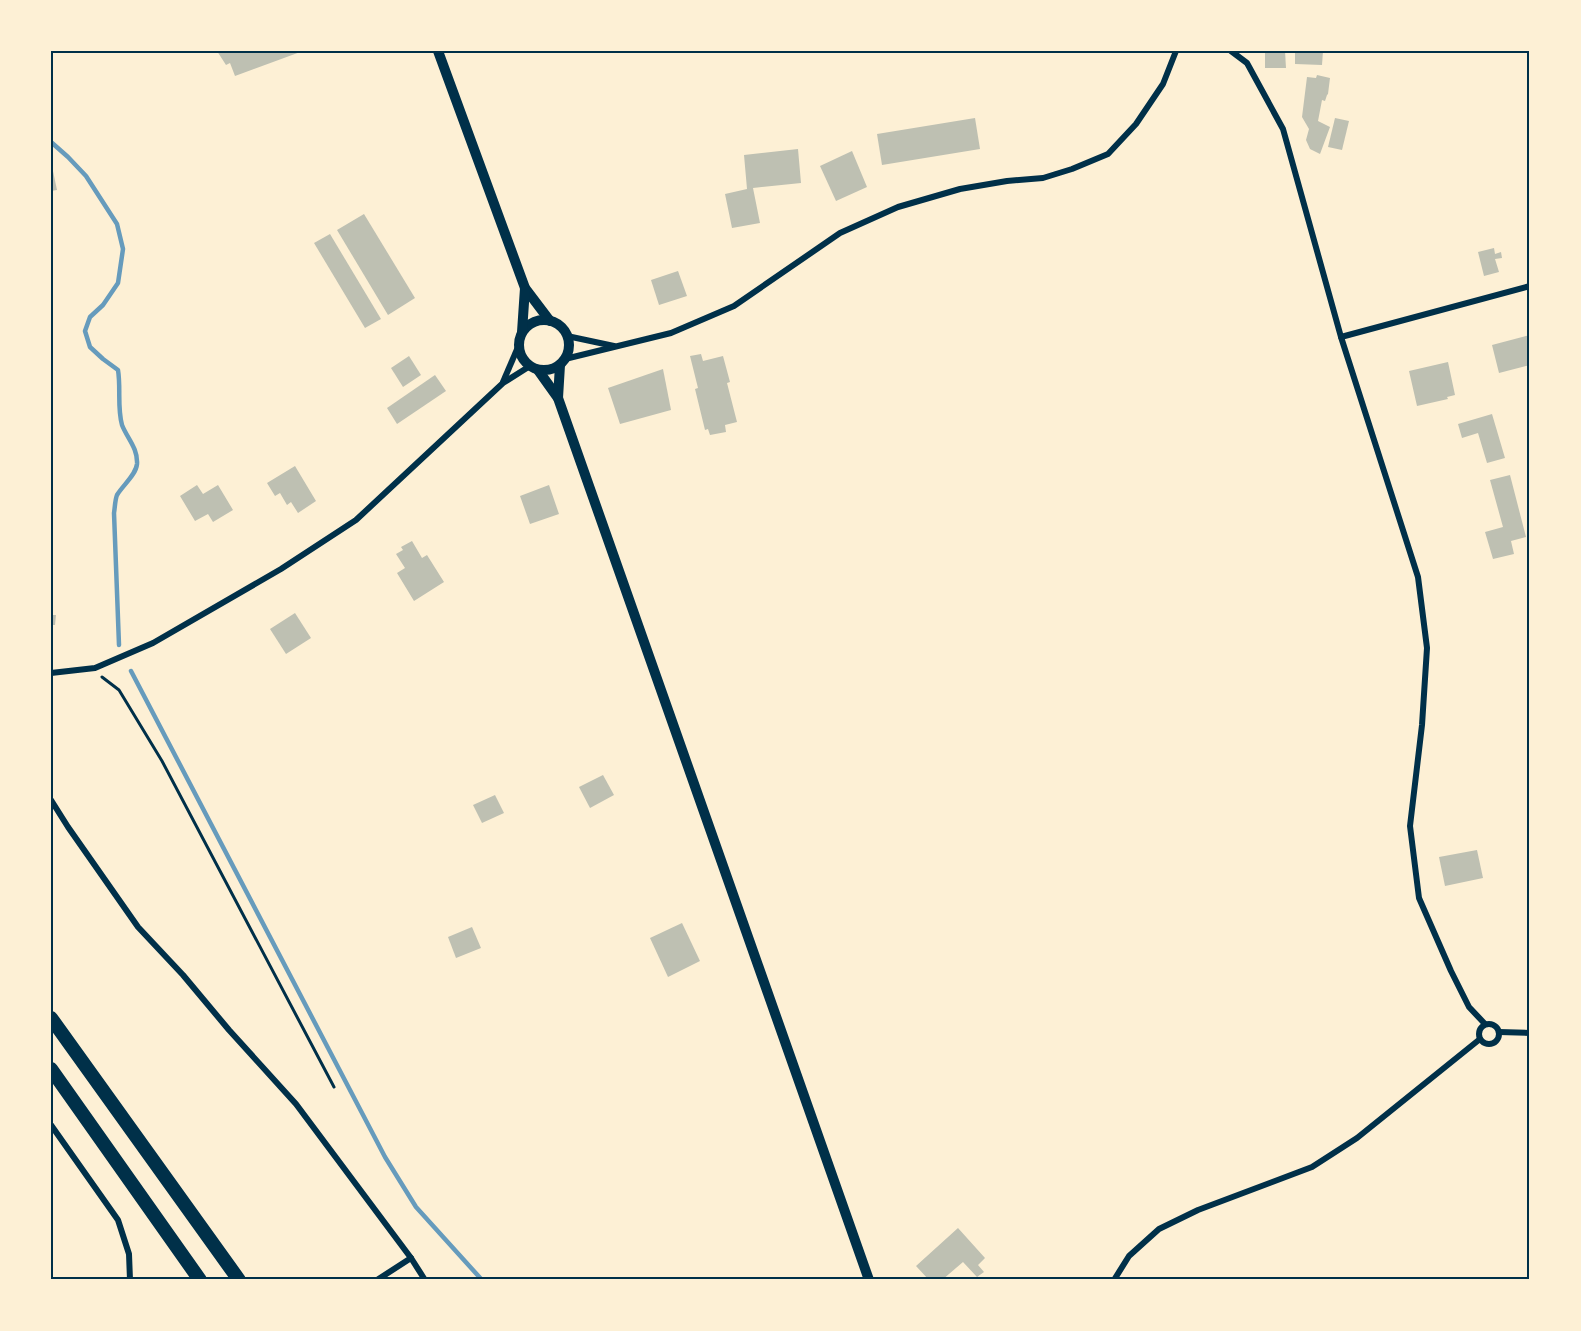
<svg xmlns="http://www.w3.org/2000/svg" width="1581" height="1331" font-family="'Noto Sans',sans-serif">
	<rect width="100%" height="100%" fill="#fdf0d5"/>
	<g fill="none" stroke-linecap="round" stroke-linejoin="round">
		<g stroke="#669bbc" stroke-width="4.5">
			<path d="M 51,142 L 68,157 L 86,176 L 117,224 L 123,249 L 118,283 L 103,305 L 90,317 L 85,331 L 90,347 L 103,359 L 118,370 C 121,388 117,407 122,425 C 127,438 138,448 137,464 C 136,475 123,485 117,495 C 115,500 115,507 114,513 L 119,645"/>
			<polyline points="131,671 385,1157 416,1207 482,1280"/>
		</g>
	</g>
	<g fill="#bec0b2">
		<polygon points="217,51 303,51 235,76 230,63 226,65"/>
		<polygon points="1265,51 1285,51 1286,68 1265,68"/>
		<polygon points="1295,51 1323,51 1322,65 1295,64"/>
		<polygon points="1317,75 1330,78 1328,94 1327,95 1325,101 1322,100 1318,121 1330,127 1320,154 1310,149 1306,140 1309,129 1302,117 1307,77 1316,78"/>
		<polygon points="975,118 980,149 882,165 877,134"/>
		<polygon points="1335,118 1349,121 1342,150 1328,147"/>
		<polygon points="798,149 801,183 753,188 760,223 732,228 725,194 747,189 744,155"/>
		<polygon points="852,151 867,187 836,201 820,166"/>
		<polygon points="51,171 53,171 57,190 51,191"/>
		<polygon points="364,214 415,298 388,315 337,230"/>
		<polygon points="330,234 381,319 365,328 314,243"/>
		<polygon points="1494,248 1495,254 1501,252 1502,258 1495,259 1499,272 1484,276 1478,252"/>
		<polygon points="678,271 687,296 659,305 651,280"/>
		<polygon points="1530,335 1530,365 1499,373 1492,345"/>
		<polygon points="701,354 703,361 723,356 730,382 727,383 737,422 725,425 726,432 710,435 708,429 705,430 695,389 698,388 690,356"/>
		<polygon points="409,356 421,375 403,387 391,368"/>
		<polygon points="1448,362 1455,395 1447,397 1448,399 1417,406 1409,371"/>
		<polygon points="663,369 671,410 620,424 608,388"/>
		<polygon points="435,375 446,391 397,424 387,408"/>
		<polygon points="1492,414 1505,458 1487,463 1478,433 1462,438 1458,424"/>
		<polygon points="295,466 316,501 298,513 291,502 287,505 280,493 275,496 267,483"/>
		<polygon points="1510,475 1526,537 1511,541 1514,554 1493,559 1485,532 1503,527 1490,480"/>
		<polygon points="197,485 203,494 218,485 233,510 213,522 208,514 195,521 180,496"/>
		<polygon points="549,485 559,514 530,524 520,496"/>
		<polygon points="412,541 422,558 427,555 444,582 414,601 397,573 405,568 396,554 403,550 401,547"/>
		<polygon points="295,613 311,638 286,654 270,629"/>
		<polygon points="51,615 56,615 55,625 51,625"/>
		<polygon points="603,775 614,795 590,808 579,787"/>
		<polygon points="495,795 504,813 482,823 473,805"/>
		<polygon points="1477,850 1483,878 1445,886 1439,857"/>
		<polygon points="682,923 700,961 668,977 650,938"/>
		<polygon points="472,927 481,948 456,958 448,937"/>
		<polygon points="958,1228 985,1258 978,1265 984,1272 977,1277 963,1262 942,1280 929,1280 916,1266"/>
	</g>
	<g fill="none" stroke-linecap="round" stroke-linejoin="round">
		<polyline stroke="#003049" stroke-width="3" points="102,677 119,690 162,761 334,1087"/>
		<g stroke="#003049" stroke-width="6">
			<polyline points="1231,51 1247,63 1283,129 1341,337 1418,577 1427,648 1422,725 1410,826 1419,898 1451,971 1469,1007 1485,1024"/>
			<polyline points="567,336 614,346"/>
			<polyline points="1341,337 1530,286"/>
			<polyline points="565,359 671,333 734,306 840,233 898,207 960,189 1007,181 1043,178 1072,169 1108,154 1136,124 1163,84 1176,51"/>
			<polyline points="503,382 518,347"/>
			<polyline points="51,673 95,668 153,643 281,569 356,520 503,383 530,366"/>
			<polyline points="51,800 68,827 138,927 183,975 229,1030 296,1104 411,1258 425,1280"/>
			<circle cx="1489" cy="1034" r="10"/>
			<polyline points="1499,1032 1530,1033"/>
			<polyline points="51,1125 118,1220 129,1254 130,1280"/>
			<polyline points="377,1280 411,1258"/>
			<polyline points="1114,1280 1129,1256 1159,1229 1198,1210 1312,1167 1357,1138 1480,1039"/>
		</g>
		<g stroke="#003049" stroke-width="10">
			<polyline points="438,51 525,288 550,321"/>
			<circle cx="544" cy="345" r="25"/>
			<polyline points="522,332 525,288"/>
			<polyline points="538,370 558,398 869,1280"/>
			<polyline points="558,398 560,365"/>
		</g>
		<g stroke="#003049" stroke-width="14">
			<polyline points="51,1018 239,1280"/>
			<polyline points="51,1069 200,1280"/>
		</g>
	</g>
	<rect width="1581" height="1331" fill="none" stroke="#fdf0d5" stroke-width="105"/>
	<rect x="52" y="52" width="1476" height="1226" fill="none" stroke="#003049" stroke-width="2"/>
</svg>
